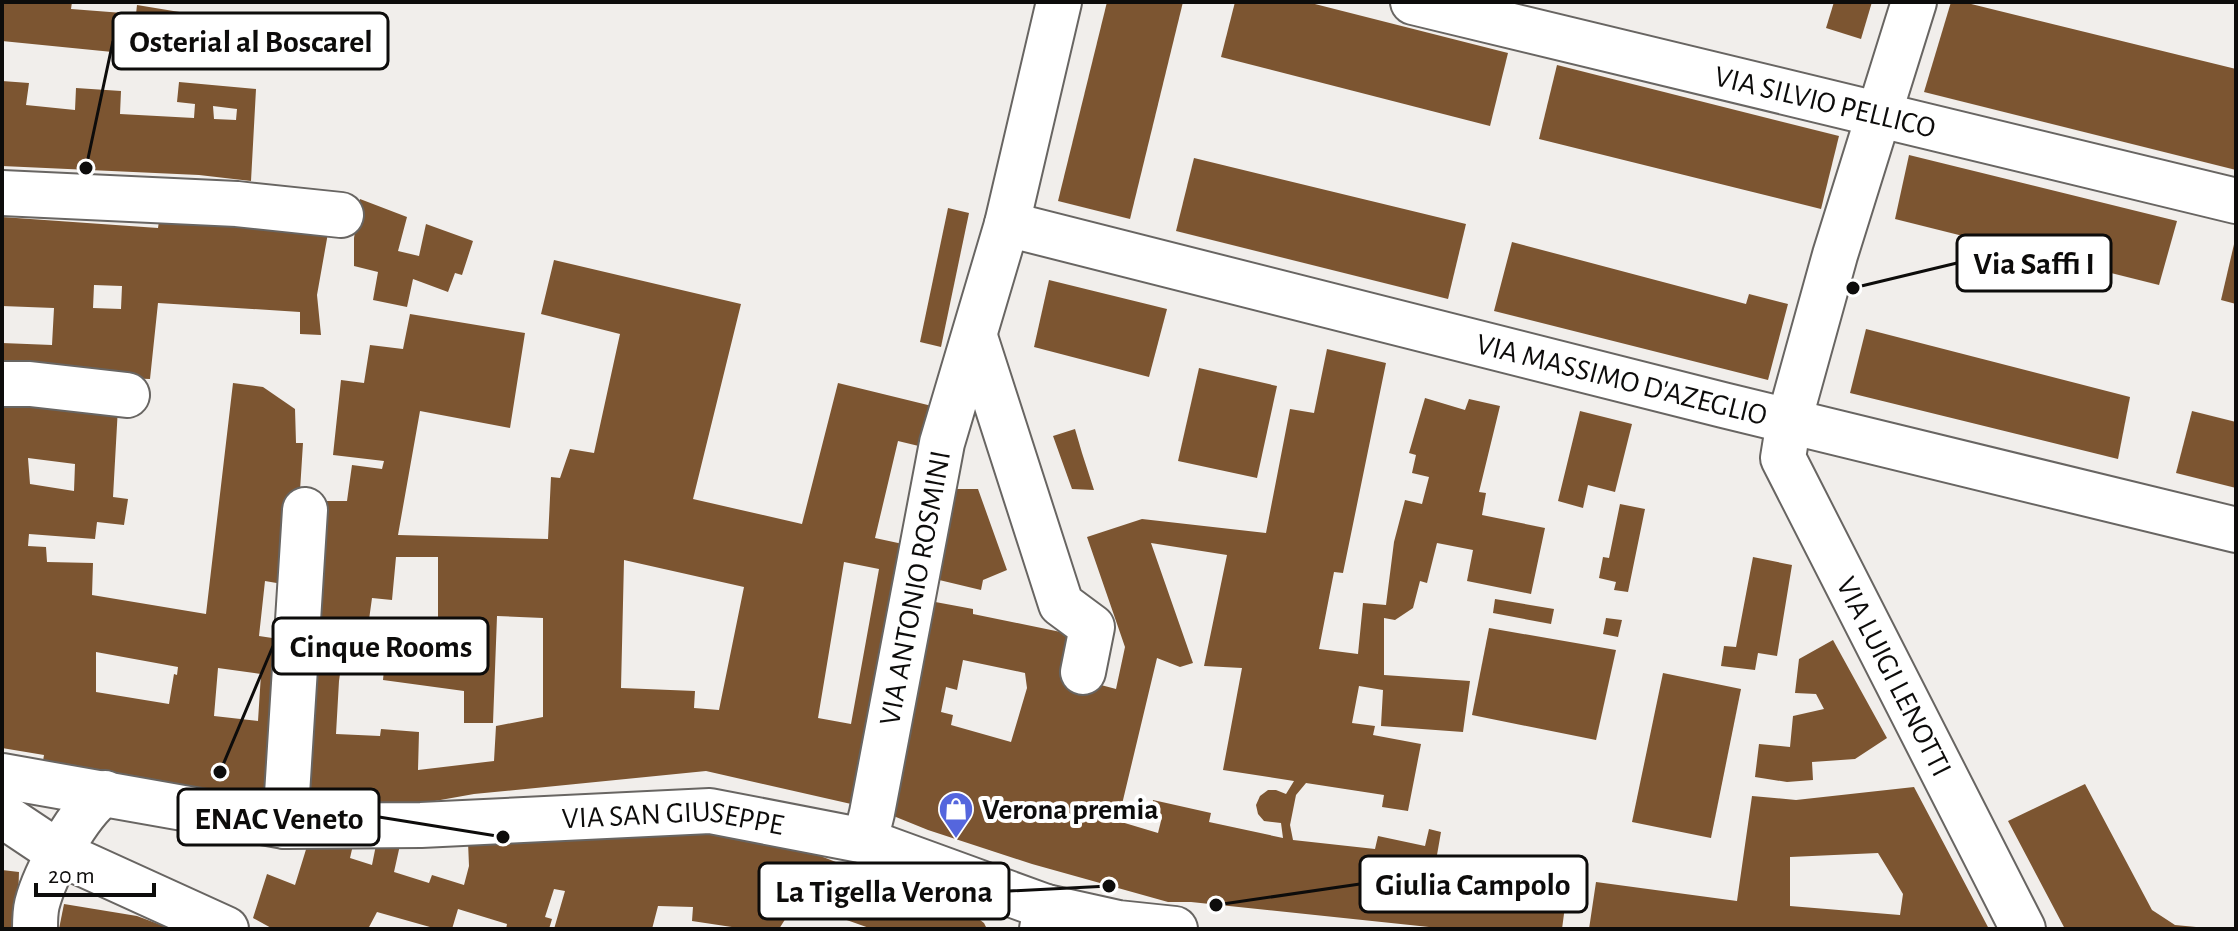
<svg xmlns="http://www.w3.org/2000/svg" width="2238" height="931" font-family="'Alegreya Sans',sans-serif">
	<rect width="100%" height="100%" fill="#f1eeeb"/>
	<g fill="#7c5531" fill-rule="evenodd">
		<polygon points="2,2 72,2 71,9 136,14 137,5 228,20 223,63 2,41"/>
		<polygon points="1107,2 1183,2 1130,219 1058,201"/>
		<polygon points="1235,2 1307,2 1508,53 1490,126 1221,57"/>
		<polygon points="1834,2 1872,2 1861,39 1826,28"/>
		<polygon points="1951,2 1963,2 2236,69 2236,170 1924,92"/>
		<polygon points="1557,65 1839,136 1821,209 1539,139"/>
		<path d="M 2,81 L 29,83 L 26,105 L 75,110 L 76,88 L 121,91 L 120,114 L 194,118 L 195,104 L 177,102 L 179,82 L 256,89 L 251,181 L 199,175 L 2,166 ZM 213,106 L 237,109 L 236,120 L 214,119 Z"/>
		<polygon points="1909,155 2177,221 2159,285 1895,219"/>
		<polygon points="1194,158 1466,224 1448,299 1176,231"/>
		<polygon points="360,199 407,217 398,251 419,256 426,224 473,241 462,275 455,273 448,292 413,279 407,307 373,300 378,272 354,266 354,238"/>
		<polygon points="948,208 969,213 941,347 920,342"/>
		<path d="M 2,217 L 158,228 L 159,221 L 328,233 L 317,295 L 321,335 L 300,334 L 300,312 L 158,303 L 150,379 L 2,374 L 2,343 L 52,345 L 54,308 L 2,306 ZM 94,285 L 122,286 L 121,309 L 93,308 Z"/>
		<polygon points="2235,240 2236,241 2236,304 2221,300"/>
		<polygon points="1512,242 1746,304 1749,294 1788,304 1768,380 1494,311"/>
		<path d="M 554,260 L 741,304 L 693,499 L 802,524 L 838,383 L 936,407 L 927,448 L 898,441 L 875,538 L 912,546 L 860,806 L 706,771 L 474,794 L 418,804 L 299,807 L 320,501 L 347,501 L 352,465 L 382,469 L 384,461 L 333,455 L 341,380 L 364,383 L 370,345 L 403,349 L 410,314 L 525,333 L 510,428 L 420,411 L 398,535 L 548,539 L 551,477 L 560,478 L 570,449 L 594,453 L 620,334 L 541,314 ZM 396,557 L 438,557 L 438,649 L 386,647 L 383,680 L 464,691 L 464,723 L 493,723 L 497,616 L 543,618 L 543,717 L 496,726 L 494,761 L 418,770 L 419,732 L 381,729 L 380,736 L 336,734 L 339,681 L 347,624 L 368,627 L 372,598 L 392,600 ZM 624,560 L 744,587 L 719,710 L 694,708 L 695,691 L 621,688 ZM 844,562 L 879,569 L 851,724 L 818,718 Z"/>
		<polygon points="1049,280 1167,309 1149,377 1034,347"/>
		<polygon points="1866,329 2130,397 2118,459 1850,393"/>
		<path d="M 1327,349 L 1386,363 L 1343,573 L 1334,572 L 1319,649 L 1358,654 L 1363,603 L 1386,605 L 1394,542 L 1405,500 L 1422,504 L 1429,477 L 1412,473 L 1416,455 L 1409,453 L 1425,398 L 1465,410 L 1469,399 L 1500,406 L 1479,492 L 1486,493 L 1482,515 L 1545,528 L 1531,594 L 1467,581 L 1473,550 L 1437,543 L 1427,583 L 1420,581 L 1413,608 L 1395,620 L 1384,618 L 1384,675 L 1470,681 L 1463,732 L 1381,726 L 1383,690 L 1359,686 L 1352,723 L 1375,726 L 1373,735 L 1421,744 L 1408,811 L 1382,807 L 1384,795 L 1306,783 L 1296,795 L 1290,825 L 1293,840 L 1375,849 L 1378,836 L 1425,846 L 1429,829 L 1441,832 L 1437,855 L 1569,876 L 1562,929 L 1448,929 L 1191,902 L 1168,902 L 1032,864 L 928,830 L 891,815 L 930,601 L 973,609 L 973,614 L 1080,636 L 1071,677 L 1116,689 L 1125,647 L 1087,537 L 1142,519 L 1266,533 L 1290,409 L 1314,413 ZM 1151,543 L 1227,555 L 1204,666 L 1242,668 L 1223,770 L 1294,781 L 1286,794 L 1276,790 L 1268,790 L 1260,796 L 1256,805 L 1258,814 L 1264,821 L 1281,823 L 1283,838 L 1209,822 L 1211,813 L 1153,800 L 1152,815 L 1162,817 L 1158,833 L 1118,821 L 1157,658 L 1180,667 L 1193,663 ZM 963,660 L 1025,673 L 1027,688 L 1011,742 L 951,725 L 953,715 L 941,712 L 946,687 L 957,690 Z"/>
		<polygon points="1199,368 1277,386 1257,478 1178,461"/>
		<path d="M 233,383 L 263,387 L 295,409 L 296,443 L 303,443 L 294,586 L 265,581 L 259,636 L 279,639 L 280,805 L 43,761 L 44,755 L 2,748 L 2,394 L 118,407 L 113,497 L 128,499 L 124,525 L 97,522 L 95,539 L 29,534 L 28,546 L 46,547 L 47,562 L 93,563 L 92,595 L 206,614 ZM 28,458 L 75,464 L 74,491 L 30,484 ZM 96,652 L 178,667 L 177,675 L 174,674 L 169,704 L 96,692 ZM 218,668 L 261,674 L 258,721 L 214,716 Z"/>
		<polygon points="1580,411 1632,424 1615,492 1588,485 1583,508 1558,501"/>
		<polygon points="2192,411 2236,422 2236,488 2176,473"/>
		<polygon points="1075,429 1082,453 1094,490 1072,489 1053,436"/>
		<polygon points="952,489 978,489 1007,570 983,580 981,590 935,579"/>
		<polygon points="1620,504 1645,509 1628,592 1614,590 1616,582 1599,578 1603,557 1609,558"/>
		<polygon points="1753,557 1792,565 1777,656 1758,653 1755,670 1721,666 1724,646 1736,647"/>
		<polygon points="1495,599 1554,609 1551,624 1493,613"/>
		<polygon points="1606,618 1622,620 1618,637 1603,634"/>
		<polygon points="1489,628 1616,650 1596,740 1472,715"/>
		<polygon points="1833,640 1887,738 1855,759 1812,762 1813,780 1787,782 1755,777 1759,744 1790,747 1793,716 1824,709 1816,694 1795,693 1799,659"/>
		<polygon points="1663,673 1741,689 1711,838 1632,822"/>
		<polygon points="2085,784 2152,910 2175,925 2196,927 2195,929 2065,929 2008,821"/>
		<path d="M 1914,787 L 1989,929 L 1589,929 L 1596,882 L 1737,901 L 1752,796 L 1796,800 ZM 1878,853 L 1903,894 L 1900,915 L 1790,906 L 1790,857 Z"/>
		<polygon points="702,829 805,850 975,916 984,923 987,929 872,929 796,902 779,929 745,929 692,921 693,907 658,906 652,929 554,929 565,891 554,889 545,917 552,919 549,929 506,929 507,924 458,909 452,929 437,929 377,912 368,929 273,929 253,918 267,874 295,885 308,843 353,845 350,858 372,865 376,845 400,845 394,872 429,883 432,875 464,885 469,866 468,842"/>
		<polygon points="2,870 19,872 17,929 2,929"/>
		<polygon points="64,904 137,916 172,929 59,929"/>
	</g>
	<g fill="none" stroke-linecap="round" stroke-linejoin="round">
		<defs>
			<g id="street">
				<path id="s1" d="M 1413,2 L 2236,201"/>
				<path id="s2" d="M 1914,2 L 1835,255 L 1789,421 L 1783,458 L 2023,929"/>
				<polyline points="2,193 237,204 341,215"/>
				<path id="s3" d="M 1007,224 L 1723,405 L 2236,530"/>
				<polyline points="975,337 1061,604 1092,627 1083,672"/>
				<polyline points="2,384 30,384 127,395"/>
				<polyline points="285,826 305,510"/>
				<path id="s4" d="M 865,841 L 872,813 L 942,443 L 1007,224 L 1059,2"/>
				<polyline points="1046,907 1118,923 1175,929"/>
				<path d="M 35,929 C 35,921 35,912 37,904 C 45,873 79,811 105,793"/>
			</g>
			<g id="secondary">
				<path id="s5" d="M 2,776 L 285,826 L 421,825 L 710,811 L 865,841 L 1046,907 L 1042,929"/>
				<polyline points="2,815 59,853 226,929"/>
			</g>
		</defs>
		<use href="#street" stroke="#686562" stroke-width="48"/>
		<use href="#secondary" stroke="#686562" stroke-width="48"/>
		<use href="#street" stroke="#fff" stroke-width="44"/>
		<use href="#secondary" stroke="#fff" stroke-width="44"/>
	</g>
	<defs>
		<symbol id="shop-pin" viewBox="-11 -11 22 30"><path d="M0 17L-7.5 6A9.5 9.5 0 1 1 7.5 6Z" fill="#56d" stroke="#fff"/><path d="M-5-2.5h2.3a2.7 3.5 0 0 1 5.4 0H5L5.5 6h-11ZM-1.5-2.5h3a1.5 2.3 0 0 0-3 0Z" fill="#fff"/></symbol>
	</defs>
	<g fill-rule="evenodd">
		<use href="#shop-pin" x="936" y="789" width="40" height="54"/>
	</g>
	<g text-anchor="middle" stroke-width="8" stroke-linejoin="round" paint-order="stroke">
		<g font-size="30" fill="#0d0c0b" stroke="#fff">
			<text dy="10" stroke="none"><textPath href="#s1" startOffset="424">VIA SILVIO PELLICO</textPath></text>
			<text dy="10" stroke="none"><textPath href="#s3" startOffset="634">VIA MASSIMO D'AZEGLIO</textPath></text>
			<text dy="10" stroke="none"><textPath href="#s4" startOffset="258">VIA ANTONIO ROSMINI</textPath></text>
			<text dy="10" stroke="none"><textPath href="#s2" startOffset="720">VIA LUIGI LENOTTI</textPath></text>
			<text dy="10" stroke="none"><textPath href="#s5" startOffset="676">VIA SAN GIUSEPPE</textPath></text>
		</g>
		<g font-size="30" font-weight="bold" fill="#0d0c0b" stroke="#fff" text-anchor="start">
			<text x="982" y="819">Verona premia</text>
		</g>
	</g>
	<path fill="none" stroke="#0d0c0b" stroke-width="3" d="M86 168L113 41M1853 288L1957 263M220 772L273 646M503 837L379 817M1216 905L1360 884M1109 886L1009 891"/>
	<g fill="#0d0c0b" stroke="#fff" stroke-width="3">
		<circle cx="86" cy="168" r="8"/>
		<circle cx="1853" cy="288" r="8"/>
		<circle cx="220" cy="772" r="8"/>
		<circle cx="503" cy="837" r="8"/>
		<circle cx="1216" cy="905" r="8"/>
		<circle cx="1109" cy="886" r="8"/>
	</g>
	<g fill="#fff" stroke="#0d0c0b" stroke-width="3">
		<rect x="113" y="13" width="275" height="56" rx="8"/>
		<rect x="1957" y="235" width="154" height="56" rx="8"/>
		<rect x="273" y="618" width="215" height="56" rx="8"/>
		<rect x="178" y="789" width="201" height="56" rx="8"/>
		<rect x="1360" y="856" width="227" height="56" rx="8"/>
		<rect x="759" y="863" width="250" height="56" rx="8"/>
	</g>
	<g font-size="32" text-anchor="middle" font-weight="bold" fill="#0d0c0b">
		<text x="251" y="52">Osterial al Boscarel</text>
		<text x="2034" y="274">Via Saffi I</text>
		<text x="381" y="657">Cinque Rooms</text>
		<text x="279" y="829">ENAC Veneto</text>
		<text x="1473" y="895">Giulia Campolo</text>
		<text x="884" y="902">La Tigella Verona</text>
	</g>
	<rect width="2238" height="931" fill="none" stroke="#0d0c0b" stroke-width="8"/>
	<path d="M36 883v12h118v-12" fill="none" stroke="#0d0c0b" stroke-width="4"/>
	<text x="48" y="883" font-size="24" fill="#0d0c0b" stroke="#ffffff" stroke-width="6" paint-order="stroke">20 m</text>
</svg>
